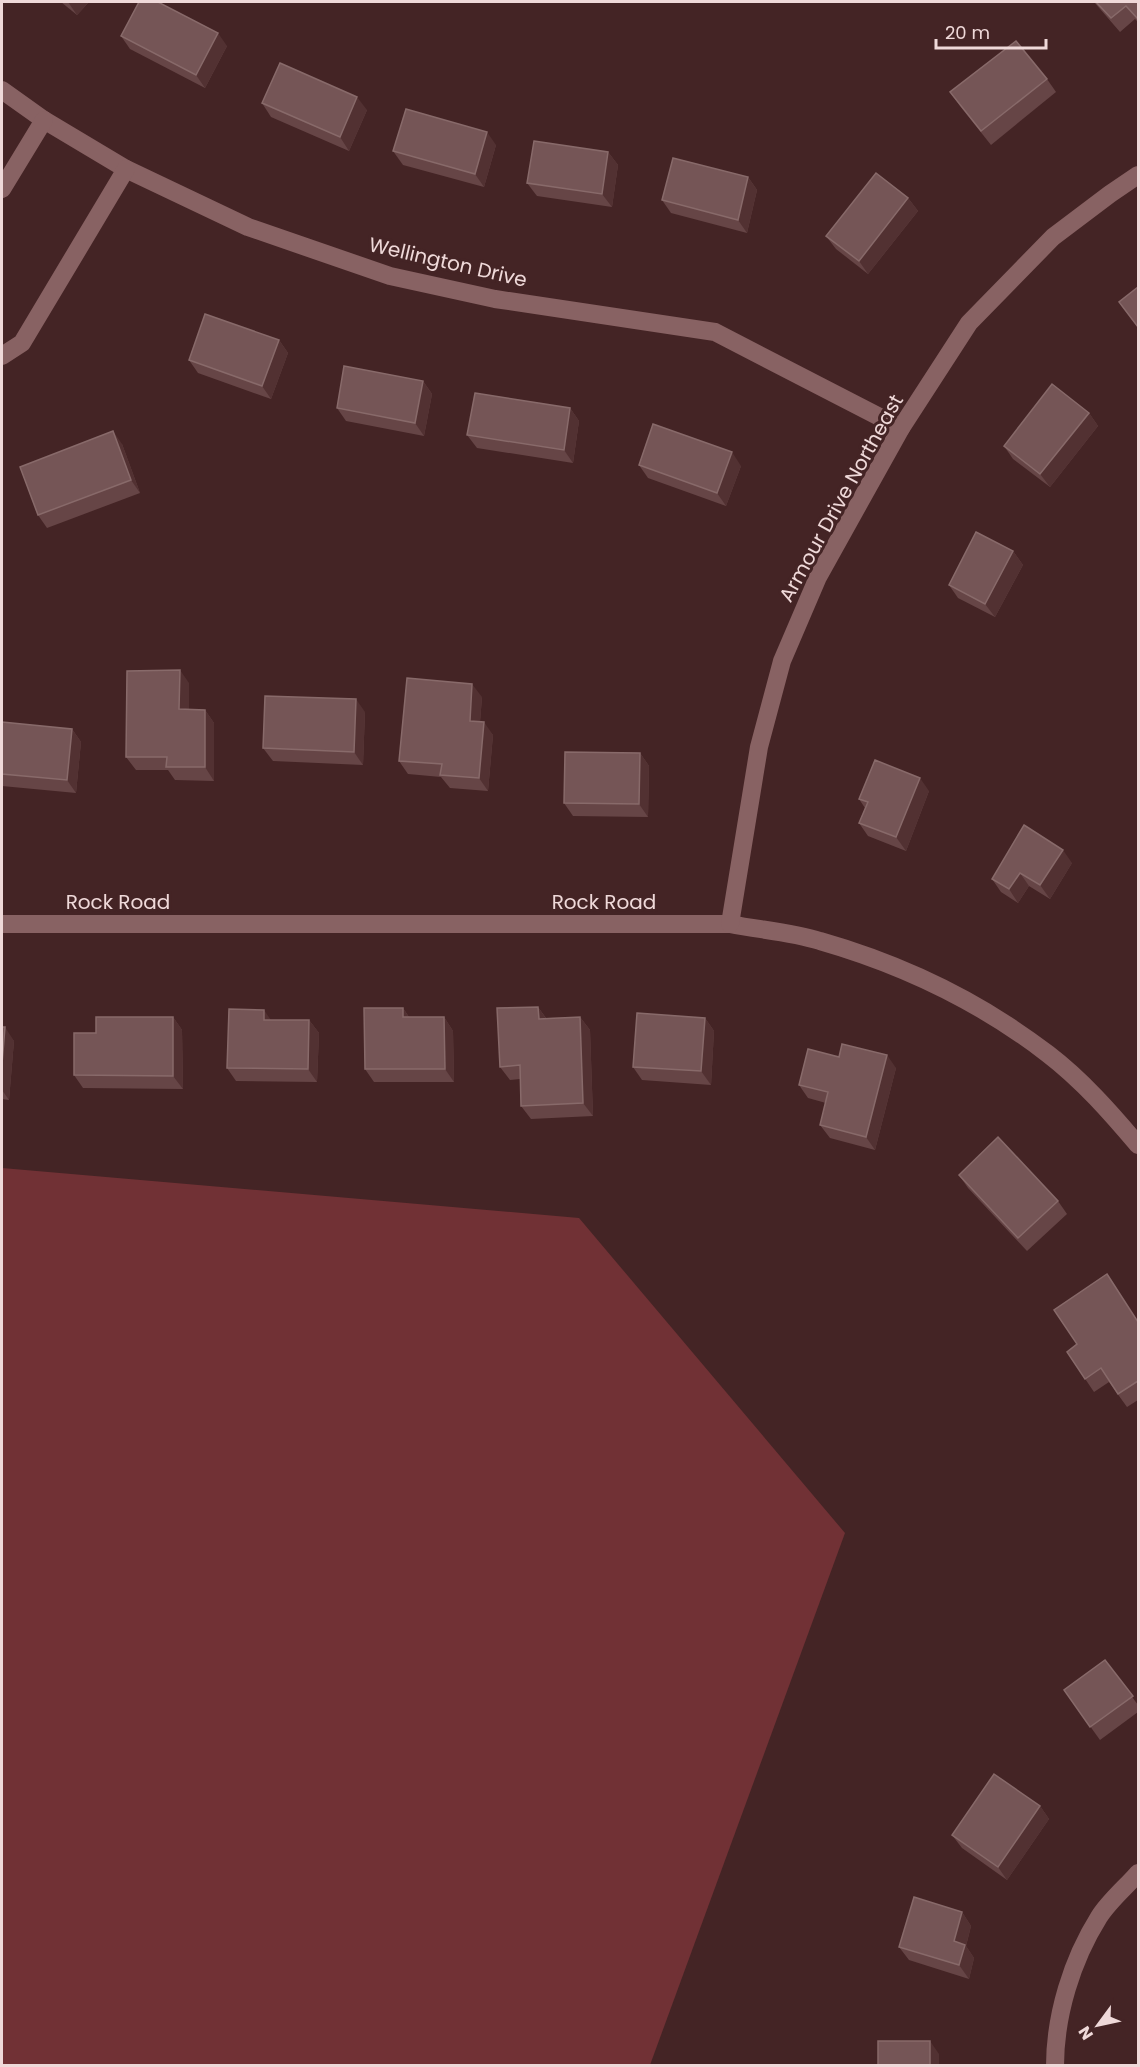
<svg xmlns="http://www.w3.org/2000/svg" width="1140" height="2067" font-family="Poppins,sans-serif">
	<rect width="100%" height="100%" fill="#442425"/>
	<polygon fill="#713135" points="2,1168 579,1218 845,1533 650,2065 2,2065"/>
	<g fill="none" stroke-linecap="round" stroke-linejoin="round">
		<g stroke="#886263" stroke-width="18">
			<polyline points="2,90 44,120 126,169 248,227 390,276 495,299 715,332 901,428"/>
			<polyline points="2,189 44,120"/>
			<polyline points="2,356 22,343 126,169"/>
			<path d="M 2,924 L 730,924 C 760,930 792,932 820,941 C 904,965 979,1001 1048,1054 C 1082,1080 1111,1113 1138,1145"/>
			<polyline points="730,924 759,747 782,661 818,577 901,428 969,323 1053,237 1110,194 1138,175"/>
			<path d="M 1055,2066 C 1055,2015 1072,1960 1099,1917 C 1109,1901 1126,1887 1138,1873"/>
		</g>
	</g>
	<g fill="#664546">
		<polygon points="61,2 89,2 77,15"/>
		<polygon points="1094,2 1138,2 1138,22 1135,19 1120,32"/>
		<polygon points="121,36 227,46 205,88 130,49"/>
		<polygon points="1047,79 1056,92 991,145 960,106 950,92"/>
		<polygon points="262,103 367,110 349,151 271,117"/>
		<polygon points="496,145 484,187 403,165 393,151"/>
		<polygon points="608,152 618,165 612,207 537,196 527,183"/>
		<polygon points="748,177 757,190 747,233 671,213 662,200"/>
		<polygon points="908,198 918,211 868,274 836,249 826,236"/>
		<polygon points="279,340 288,353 271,399 198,373 189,360"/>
		<polygon points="423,381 432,394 424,436 346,421 337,408"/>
		<polygon points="570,408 579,421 573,463 477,448 467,435"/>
		<polygon points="1089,413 1098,426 1050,487 1013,459 1004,446"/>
		<polygon points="122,444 140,493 47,528 38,515"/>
		<polygon points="639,465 741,466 726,506 648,478"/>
		<polygon points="1013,551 1023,565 995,617 958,598 949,585"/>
		<polygon points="189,683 189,710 205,710 214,723 214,781 175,780 168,770 136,770 126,757"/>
		<polygon points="482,697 480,722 493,735 488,791 450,788 441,777 408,774 399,761"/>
		<polygon points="365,712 363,765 273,761 263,748"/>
		<polygon points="2,722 72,729 81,742 76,793 2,786"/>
		<polygon points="640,753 649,766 648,817 573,816 564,803"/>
		<polygon points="929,791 906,851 868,836 859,823 865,808 859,799"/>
		<polygon points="1072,863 1050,899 1029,886 1018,903 1001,892 992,879"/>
		<polygon points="538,1007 546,1018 580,1017 590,1030 593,1116 531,1119 521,1106 520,1079 510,1080 500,1067"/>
		<polygon points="403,1008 409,1017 444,1017 453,1031 454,1082 374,1082 365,1069"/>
		<polygon points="173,1017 182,1030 183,1089 83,1088 74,1075 96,1033"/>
		<polygon points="705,1018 714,1031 711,1085 642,1080 633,1067"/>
		<polygon points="271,1020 309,1020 319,1033 317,1082 236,1081 227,1068"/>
		<polygon points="2,1027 14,1041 9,1100 2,1099"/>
		<polygon points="839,1057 896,1068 875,1150 830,1138 820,1125 826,1103 808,1098 799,1085"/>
		<polygon points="959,1175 1058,1201 1067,1214 1027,1251 968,1188"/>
		<polygon points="1138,1322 1138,1400 1127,1407 1109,1382 1094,1392 1067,1352"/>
		<polygon points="1105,1660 1138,1705 1138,1712 1100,1740 1064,1690"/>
		<polygon points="1040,1806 1049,1819 1007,1880 962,1848 952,1835"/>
		<polygon points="962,1912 971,1926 966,1946 974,1958 969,1979 909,1960 899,1947"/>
	</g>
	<g fill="#523132">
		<polygon points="68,2 89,2 77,15"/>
		<polygon points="218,33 227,46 205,88 196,75"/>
		<polygon points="357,97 367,110 349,151 340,137"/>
		<polygon points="487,132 496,145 484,187 475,174"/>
		<polygon points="608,152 618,165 612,207 602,194"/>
		<polygon points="748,177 757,190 747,233 738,220"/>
		<polygon points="908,198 918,211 868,274 859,261"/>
		<polygon points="279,340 288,353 271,399 262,386"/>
		<polygon points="423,381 432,394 424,436 415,423"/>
		<polygon points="570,408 579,421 573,463 564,450"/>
		<polygon points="1089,413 1098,426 1050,487 1040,474"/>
		<polygon points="113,431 122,444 140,493 131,480"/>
		<polygon points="732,452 741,466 726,506 717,493"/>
		<polygon points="1013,551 1023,565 995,617 985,604"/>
		<polygon points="180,670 189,683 189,723 179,709"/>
		<polygon points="472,684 482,697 479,735 470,721"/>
		<polygon points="356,699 365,712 363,765 354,752"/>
		<polygon points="205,710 214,723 214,781 205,767"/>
		<polygon points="484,722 493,735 488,791 479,778"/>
		<polygon points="72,729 81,742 76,793 67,780"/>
		<polygon points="640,753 649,766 648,817 639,804"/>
		<polygon points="920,778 929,791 906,851 896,837"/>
		<polygon points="1063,850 1072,863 1050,899 1040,885"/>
		<polygon points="1020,873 1029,886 1018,903 1009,889"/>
		<polygon points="538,1007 547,1020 539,1019"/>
		<polygon points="403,1008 412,1022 403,1017"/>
		<polygon points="264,1010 273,1023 264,1020"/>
		<polygon points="173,1017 182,1030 183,1089 173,1076"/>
		<polygon points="444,1017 453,1031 454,1082 445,1069"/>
		<polygon points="580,1017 590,1030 593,1116 583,1103"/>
		<polygon points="705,1018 714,1031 711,1085 701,1071"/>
		<polygon points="309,1020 319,1033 317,1082 308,1069"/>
		<polygon points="5,1027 14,1041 9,1100 2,1090 2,1064"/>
		<polygon points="887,1055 896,1068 875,1150 866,1137"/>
		<polygon points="1040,1806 1049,1819 1007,1880 998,1867"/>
		<polygon points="962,1912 971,1926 966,1946 974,1958 969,1979 959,1965 954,1941"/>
		<polygon points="930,2041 939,2054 939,2066 930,2066"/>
	</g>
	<g fill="#755556" stroke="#886a6a" stroke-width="1.5">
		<polygon points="139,2 158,2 218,33 196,75 121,36"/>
		<polygon points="1096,2 1138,2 1138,19 1126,6 1111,18"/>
		<polygon points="1016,41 1047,79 981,131 950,92"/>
		<polygon points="280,63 357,97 340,137 262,103"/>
		<polygon points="406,109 487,132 475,174 393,151"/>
		<polygon points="534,141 608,152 602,194 527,183"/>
		<polygon points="673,158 748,177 738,220 662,200"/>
		<polygon points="876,173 908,198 859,261 826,236"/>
		<polygon points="1138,287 1138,327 1119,302"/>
		<polygon points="205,314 279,340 262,386 189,360"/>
		<polygon points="344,366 423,381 415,423 337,408"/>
		<polygon points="1052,384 1089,413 1040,474 1004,446"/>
		<polygon points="475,393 570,408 564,450 467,435"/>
		<polygon points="653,424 732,452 717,493 639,465"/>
		<polygon points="113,431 131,480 38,515 20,467"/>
		<polygon points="976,532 1013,551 985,604 949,585"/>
		<polygon points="180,670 179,709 205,710 205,767 166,767 167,757 126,757 127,671"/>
		<polygon points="407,678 472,684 470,721 484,722 479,778 440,775 442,764 399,761"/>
		<polygon points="265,696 356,699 354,752 263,748"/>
		<polygon points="2,722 72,729 67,780 2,774"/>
		<polygon points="565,752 640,753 639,804 564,803"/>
		<polygon points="875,760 920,778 896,837 859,823 868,802 859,799"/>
		<polygon points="1024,825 1063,850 1040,885 1020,873 1009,889 992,879"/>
		<polygon points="538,1007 539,1019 580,1017 583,1103 521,1106 520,1065 500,1067 497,1008"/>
		<polygon points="364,1008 403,1008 403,1017 444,1017 445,1069 365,1069"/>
		<polygon points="229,1009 264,1010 264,1020 309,1020 308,1069 227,1068"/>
		<polygon points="637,1013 705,1018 701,1071 633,1067"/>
		<polygon points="96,1017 173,1017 173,1076 74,1075 74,1033 96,1033"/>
		<polygon points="2,1027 5,1027 2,1064"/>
		<polygon points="842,1044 887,1055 866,1137 820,1125 828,1092 799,1085 808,1049 839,1057"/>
		<polygon points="998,1137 1058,1201 1018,1238 959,1175"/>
		<polygon points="1107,1274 1138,1322 1138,1381 1118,1394 1101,1368 1085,1379 1067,1352 1077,1344 1054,1310"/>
		<polygon points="1105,1660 1133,1696 1090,1727 1064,1690"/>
		<polygon points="994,1774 1040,1806 998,1867 952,1835"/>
		<polygon points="914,1897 962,1912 954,1941 965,1945 959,1965 899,1947"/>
		<rect x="878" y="2041" width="52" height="25"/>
	</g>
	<g text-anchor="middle" stroke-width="6" stroke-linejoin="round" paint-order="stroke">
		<g font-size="20" fill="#efd9d9" stroke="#442425">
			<text transform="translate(448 262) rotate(13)" y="7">Wellington Drive</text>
			<text transform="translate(841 498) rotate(-61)" y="7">Armour Drive Northeast</text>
			<text x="118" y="909">Rock Road</text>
			<text x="604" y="909">Rock Road</text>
		</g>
	</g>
	<rect width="1140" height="2067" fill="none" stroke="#efd9d9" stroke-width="6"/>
	<g transform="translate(1098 2025) rotate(237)" stroke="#442425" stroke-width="4.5" paint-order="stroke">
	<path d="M0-4.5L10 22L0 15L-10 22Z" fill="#efd9d9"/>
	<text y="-9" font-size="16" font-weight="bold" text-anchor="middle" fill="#efd9d9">N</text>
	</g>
	<path d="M936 39v9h110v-9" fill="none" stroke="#efd9d9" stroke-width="3"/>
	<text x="945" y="39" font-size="18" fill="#efd9d9" stroke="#442425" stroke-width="4.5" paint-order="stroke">20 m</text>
</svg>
